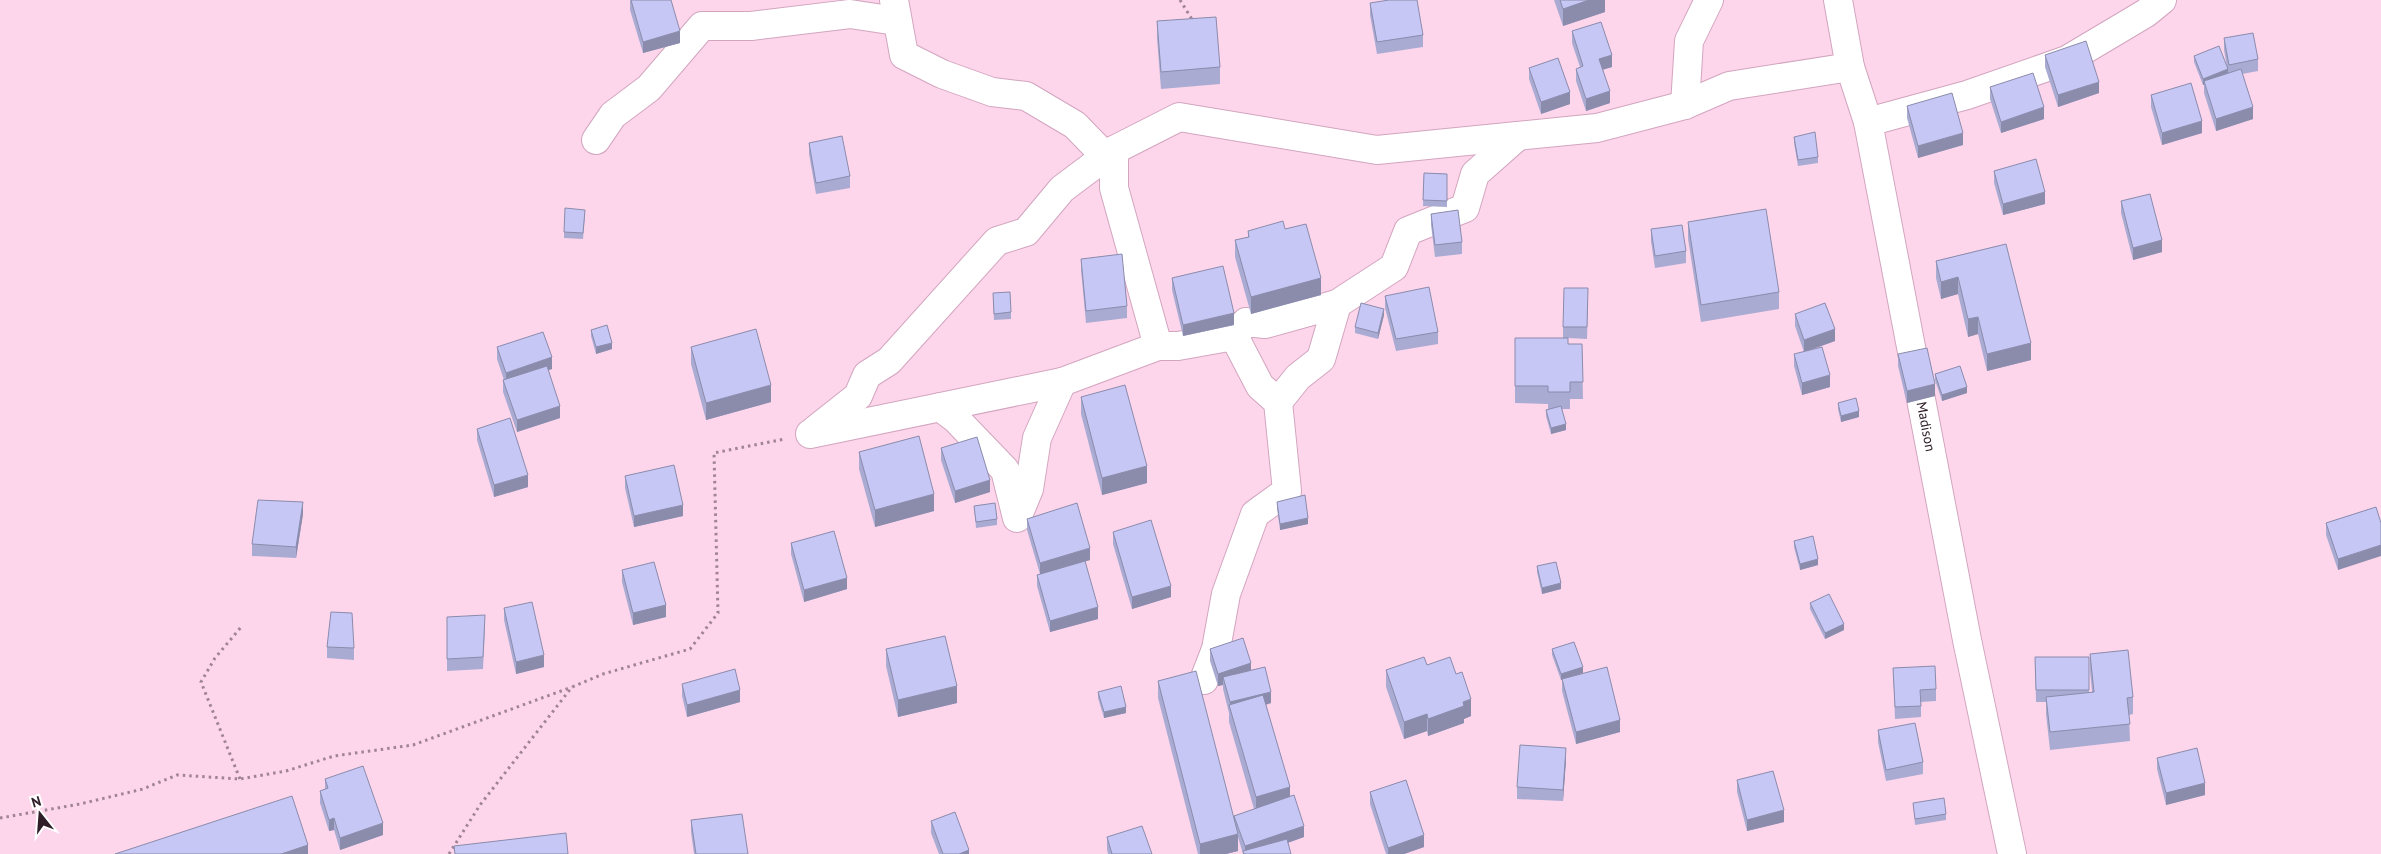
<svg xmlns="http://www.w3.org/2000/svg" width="2381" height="854" font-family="'PT Sans',sans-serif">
	<rect width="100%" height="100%" fill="#fdd6ec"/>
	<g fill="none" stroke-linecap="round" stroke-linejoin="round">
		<defs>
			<g id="minor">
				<polyline points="894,0 904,55 942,74 992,92 1026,96 1075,125 1105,156"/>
				<path id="s1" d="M 1838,0 L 1850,67 L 1868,122 L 1967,640 L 2012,854"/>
				<polyline points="1685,105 1689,41 1709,0"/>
				<polyline points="1868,122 1967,95 2067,60 2146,13 2162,0"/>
				<polyline points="596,140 613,115 649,88 702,26 751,26 850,14 896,21"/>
				<polyline points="1234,336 1246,322 1265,324 1337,304"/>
				<polyline points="1158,346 1178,346 1234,336 1260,386 1278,402 1287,491 1255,514 1226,594 1216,649 1204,680"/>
				<polyline points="1278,402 1298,377 1321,359 1337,304 1394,267 1408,231 1465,208 1475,174 1518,136"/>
				<polyline points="940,407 956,419 1005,470 1017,518 1029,489 1037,438 1062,382"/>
				<polyline points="815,430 858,396 867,375 889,361 997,241 1026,232 1062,189 1114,150"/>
				<polyline points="810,434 1062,382 1158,346 1114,188 1114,150 1179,117 1377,150 1597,128 1685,105 1729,86 1850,67"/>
			</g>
		</defs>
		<use href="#minor" stroke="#d3a5bf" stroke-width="30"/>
		<g stroke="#a18494" stroke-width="3" stroke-dasharray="2.5 4" stroke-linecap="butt">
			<polyline points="1180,0 1193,21"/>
			<polyline points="240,779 201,682 215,658 242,626"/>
			<polyline points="0,818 80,804 143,789 177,775 240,779 286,771 334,756 413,745 572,687"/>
			<polyline points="449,854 480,805 572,687 603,674 690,649 718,613 714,453 785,439"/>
		</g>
		<use href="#minor" stroke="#fff" stroke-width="28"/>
	</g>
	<g fill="#aaabd3">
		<polygon points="630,0 680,43 643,53 630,10"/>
		<polygon points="1554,0 1605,0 1605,12 1563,26"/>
		<polygon points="1370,3 1423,35 1423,47 1377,54 1370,15"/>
		<polygon points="1157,21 1220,67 1220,84 1161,89 1157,38"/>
		<polygon points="1572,31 1612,67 1603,69 1610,103 1586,111 1576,81 1576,69 1580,67 1572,43"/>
		<polygon points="2224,38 2258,59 2258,71 2242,74 2253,119 2216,131 2204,93 2204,85 2203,85 2194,62 2194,56 2227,67 2224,50"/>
		<polygon points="2045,55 2099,93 2058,107 2045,67"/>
		<polygon points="1529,68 1570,104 1541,114 1529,79"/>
		<polygon points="1990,87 2044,119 2001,133 1990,99"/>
		<polygon points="2151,95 2202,133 2162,145 2151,107"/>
		<polygon points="1907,106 1963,145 1918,158 1907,118"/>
		<polygon points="1794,137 1818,157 1818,163 1798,166 1794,143"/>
		<polygon points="809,143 850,176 850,188 816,194 809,154"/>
		<polygon points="1994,171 2045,204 2003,215 1994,183"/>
		<polygon points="1424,173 1447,174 1447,207 1423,206"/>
		<polygon points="2121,201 2162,252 2133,260 2121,213"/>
		<polygon points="1431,214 1462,242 1462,254 1435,257 1431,225"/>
		<polygon points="585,216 583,239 564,238 564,232"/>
		<polygon points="1688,222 1779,292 1779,309 1701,322 1688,239"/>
		<polygon points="1285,229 1321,295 1251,314 1235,257 1235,240 1248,237 1248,231"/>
		<polygon points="1651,229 1686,251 1686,263 1655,268 1651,241"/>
		<polygon points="2006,244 2031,360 1987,371 1978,334 1968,337 1958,294 1941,299 1936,278 1936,261"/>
		<polygon points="1081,259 1127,306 1127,318 1086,323 1081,270"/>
		<polygon points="1172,278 1234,325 1183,336 1172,290"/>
		<polygon points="1385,296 1438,332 1438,344 1396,351 1385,308"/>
		<polygon points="993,299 1011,312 1011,319 994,320"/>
		<polygon points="1588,300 1587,339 1568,338 1568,344 1582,344 1583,399 1570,399 1570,409 1562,409 1566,430 1551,434 1546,416 1546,410 1548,409 1548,404 1515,403 1515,338 1563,338 1563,327"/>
		<polygon points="1795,314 1835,341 1808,351 1830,387 1802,395 1794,366 1794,354 1804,352 1795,326"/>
		<polygon points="1384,315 1378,339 1355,333 1355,327"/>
		<polygon points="591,330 612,349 596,354 591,336"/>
		<polygon points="497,347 552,369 548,370 560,418 517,432 503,392 503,380 504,380 497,359"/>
		<polygon points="691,347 771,402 706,420 691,364"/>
		<polygon points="1898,354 1935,396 1907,403 1898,366"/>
		<polygon points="1935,374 1967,393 1942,401 1935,380"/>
		<polygon points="1081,397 1147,483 1102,495 1081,414"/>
		<polygon points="1838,403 1859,417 1841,422 1838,409"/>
		<polygon points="477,429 528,487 494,497 477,440"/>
		<polygon points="941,448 990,492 955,503 941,460"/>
		<polygon points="859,452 934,511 875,527 859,469"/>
		<polygon points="625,476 683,516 634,527 625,488"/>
		<polygon points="1277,502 1308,524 1280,530 1277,508"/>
		<polygon points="974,506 997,519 997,525 976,528"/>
		<polygon points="2376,507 2338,570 2326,535 2326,523"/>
		<polygon points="303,514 296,558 252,556 252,544"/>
		<polygon points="1027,519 1090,560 1085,561 1098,619 1050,632 1037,586 1037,575 1040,574 1027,530"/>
		<polygon points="1113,532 1171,597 1132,609 1113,544"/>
		<polygon points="1794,541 1818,565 1800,570 1794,547"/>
		<polygon points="791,543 847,589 804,602 791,554"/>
		<polygon points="1537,566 1561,589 1542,594 1537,572"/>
		<polygon points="622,570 666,617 633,625 622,582"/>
		<polygon points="1810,603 1844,630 1825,639 1810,609"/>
		<polygon points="504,608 544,667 516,674 504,620"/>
		<polygon points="447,617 485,627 483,669 447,671"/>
		<polygon points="327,647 354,648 354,660 327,658"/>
		<polygon points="886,649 957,703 898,717 886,666"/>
		<polygon points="1210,649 1251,670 1271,703 1266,705 1290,797 1304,837 1288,843 1291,854 1243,854 1238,837 1238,851 1226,854 1198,854 1158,698 1158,681 1234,822 1234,816 1254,809 1229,722 1229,713 1223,689 1223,685 1218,686 1210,661"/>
		<polygon points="1552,649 1583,673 1620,732 1576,744 1562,691 1562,680 1561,680 1552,655"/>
		<polygon points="2090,654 2133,697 2133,714 2129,715 2130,741 2050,750 2046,714 2046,702 2036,702 2035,657 2089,657 2089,693 2092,692 2090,671"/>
		<polygon points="1427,665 1471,716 1464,719 1464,723 1428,736 1427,731 1404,739 1386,687 1386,670"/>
		<polygon points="1893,668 1936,689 1936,701 1921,702 1921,717 1895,719"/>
		<polygon points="682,684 740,702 687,717 682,696"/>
		<polygon points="1098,692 1126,713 1104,718 1098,698"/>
		<polygon points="1878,730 1923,762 1923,774 1886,781 1878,742"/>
		<polygon points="2157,758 2205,795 2166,805 2157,769"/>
		<polygon points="1566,760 1563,801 1517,799 1517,787"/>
		<polygon points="325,779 383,835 340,850 334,830 329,831 320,803 320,791 325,789"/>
		<polygon points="1737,780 1784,822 1747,831 1737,792"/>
		<polygon points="1370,792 1424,847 1404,854 1386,854 1370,804"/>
		<polygon points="1913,803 1946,814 1946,820 1915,825"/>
		<polygon points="691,820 748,854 694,854 691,832"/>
		<polygon points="931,821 969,854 939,854 931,833"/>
		<polygon points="1107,837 1152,854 1108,854 1107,849"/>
	</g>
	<g fill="#8b8bac">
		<polygon points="1589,0 1605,0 1605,12 1563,26 1563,9"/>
		<polygon points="680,31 680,43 643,53 643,42"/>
		<polygon points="1612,55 1612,67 1599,71 1599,59"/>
		<polygon points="2228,69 2228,75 2204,81 2204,85 2203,85 2203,79"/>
		<polygon points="2099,82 2099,93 2058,107 2058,95"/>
		<polygon points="1610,91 1610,103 1586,111 1586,99"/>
		<polygon points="1570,92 1570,104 1541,114 1541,102"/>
		<polygon points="2044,107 2044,119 2001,133 2001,122"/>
		<polygon points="2253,107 2253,119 2216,131 2216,119"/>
		<polygon points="2202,121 2202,133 2162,145 2162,133"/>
		<polygon points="1963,133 1963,145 1918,158 1918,146"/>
		<polygon points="2045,192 2045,204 2003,215 2003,204"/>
		<polygon points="2162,240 2162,252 2133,260 2133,248"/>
		<polygon points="1958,277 1958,294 1941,299 1941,282"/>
		<polygon points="1321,278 1321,295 1251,314 1251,297"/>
		<polygon points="1384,309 1384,315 1378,339 1378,333"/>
		<polygon points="1234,313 1234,325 1183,336 1183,325"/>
		<polygon points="1978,317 1978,334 1968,337 1968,319"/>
		<polygon points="1835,329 1835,341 1804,352 1804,340"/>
		<polygon points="612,343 612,349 596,354 596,347"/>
		<polygon points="2031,343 2031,360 1987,371 1987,354"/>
		<polygon points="552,357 552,369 506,385 506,373"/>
		<polygon points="1830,375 1830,387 1802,395 1802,383"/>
		<polygon points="1935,384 1935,396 1907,403 1907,391"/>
		<polygon points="771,385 771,402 706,420 706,403"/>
		<polygon points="1967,387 1967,393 1942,401 1942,395"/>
		<polygon points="560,406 560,418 517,432 517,420"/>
		<polygon points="1859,411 1859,417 1841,422 1841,416"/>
		<polygon points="1566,424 1566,430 1551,434 1551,428"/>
		<polygon points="1147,466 1147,483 1102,495 1102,478"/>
		<polygon points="528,475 528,487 494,497 494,485"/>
		<polygon points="990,480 990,492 955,503 955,491"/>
		<polygon points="934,494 934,511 875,527 875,510"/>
		<polygon points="303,502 303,514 296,558 296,547"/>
		<polygon points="683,505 683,516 634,527 634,516"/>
		<polygon points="1308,518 1308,524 1280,530 1280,524"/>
		<polygon points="2381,545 2381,556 2338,570 2338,559"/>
		<polygon points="1090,548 1090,560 1040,575 1040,563"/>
		<polygon points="1818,559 1818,565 1800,570 1800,564"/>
		<polygon points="847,578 847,589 804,602 804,590"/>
		<polygon points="1561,583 1561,589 1542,594 1542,588"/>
		<polygon points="1171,586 1171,597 1132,609 1132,597"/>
		<polygon points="666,605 666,617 633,625 633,613"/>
		<polygon points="1098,607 1098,619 1050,632 1050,621"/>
		<polygon points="1844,624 1844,630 1825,639 1825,633"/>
		<polygon points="544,655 544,667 516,674 516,662"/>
		<polygon points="1251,663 1251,675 1223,677 1223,685 1218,686 1218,674"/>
		<polygon points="1583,667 1583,673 1561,680 1561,674"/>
		<polygon points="957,686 957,703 898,717 898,700"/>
		<polygon points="740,690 740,702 687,717 687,705"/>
		<polygon points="1271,692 1271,703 1232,713 1230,706 1230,702"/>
		<polygon points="1471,699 1471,716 1464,719 1464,723 1428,736 1428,719 1463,702"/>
		<polygon points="1126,707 1126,713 1104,718 1104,712"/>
		<polygon points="1427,714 1427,731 1404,739 1404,722"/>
		<polygon points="1620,720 1620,732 1576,744 1576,732"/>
		<polygon points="1566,748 1566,760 1563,801 1563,790"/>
		<polygon points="2205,783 2205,795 2166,805 2166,793"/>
		<polygon points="1290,787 1290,804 1256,814 1256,797"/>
		<polygon points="1784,810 1784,822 1747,831 1747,820"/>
		<polygon points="334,818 334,830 329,831 329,820"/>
		<polygon points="383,823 383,835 340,850 340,838"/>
		<polygon points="1304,826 1304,837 1255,854 1245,854 1245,846"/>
		<polygon points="1238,834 1238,851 1226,854 1200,854 1200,844"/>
		<polygon points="1424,835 1424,847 1404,854 1388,854 1388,848"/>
		<polygon points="308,845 308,854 281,854"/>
		<polygon points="969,850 969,854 959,854"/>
	</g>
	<g fill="#c6c7f5" stroke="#8b8bac">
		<polygon points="631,0 671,0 680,31 643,42"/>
		<polygon points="1389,0 1417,0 1423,35 1377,42 1370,3"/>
		<polygon points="1560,0 1589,0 1563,9"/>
		<polygon points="1216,17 1220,67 1161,72 1157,21"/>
		<polygon points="1601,22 1612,55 1599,59 1610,91 1586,99 1576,69 1583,66 1572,31"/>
		<polygon points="2253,33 2258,59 2229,65 2224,38"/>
		<polygon points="2086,41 2099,82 2058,95 2045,55"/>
		<polygon points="2219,46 2228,69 2203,79 2194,56"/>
		<polygon points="1558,58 1570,92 1541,102 1529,68"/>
		<polygon points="2241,69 2253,107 2216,119 2204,81"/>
		<polygon points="2033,73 2044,107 2001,122 1990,87"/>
		<polygon points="2191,83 2202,121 2162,133 2151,95"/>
		<polygon points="1952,93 1963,133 1918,146 1907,106"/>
		<polygon points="1815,132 1818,157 1798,160 1794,137"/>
		<polygon points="842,136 850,176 816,183 809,143"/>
		<polygon points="2036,159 2045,192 2003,204 1994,171"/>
		<polygon points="1424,173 1447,174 1447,201 1423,200"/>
		<polygon points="2150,194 2162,240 2133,248 2121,201"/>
		<polygon points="565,208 585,210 583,233 564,232"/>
		<polygon points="1766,209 1779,292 1701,305 1688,222"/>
		<polygon points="1458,210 1462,242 1435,245 1431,214"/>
		<polygon points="1283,221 1285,229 1306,224 1321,278 1251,297 1235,240 1249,237 1248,231"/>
		<polygon points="1682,225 1686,251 1655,256 1651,229"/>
		<polygon points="2006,244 2031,343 1987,354 1978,317 1968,319 1958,277 1941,282 1936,261"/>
		<polygon points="1122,254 1127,306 1086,311 1081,259"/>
		<polygon points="1223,266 1234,313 1183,325 1172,278"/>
		<polygon points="1429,287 1438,332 1396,339 1385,296"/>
		<polygon points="1564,288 1588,288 1587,327 1563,327"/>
		<polygon points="1010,292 1011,312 994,314 993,293"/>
		<polygon points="1361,303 1384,309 1378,333 1355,327"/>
		<polygon points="1825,303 1835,329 1804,340 1795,314"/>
		<polygon points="607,325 612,343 596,347 591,330"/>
		<polygon points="756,329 771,385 706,403 691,347"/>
		<polygon points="543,332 552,357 506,373 497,347"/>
		<polygon points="1515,338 1568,338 1568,344 1582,344 1583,382 1570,382 1570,392 1548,392 1548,386 1515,386"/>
		<polygon points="1822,347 1830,375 1802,383 1794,354"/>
		<polygon points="1927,348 1935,384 1907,391 1898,354"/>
		<polygon points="547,366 560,406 517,420 503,380"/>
		<polygon points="1960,366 1967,387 1942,395 1935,374"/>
		<polygon points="1125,385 1147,466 1102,478 1081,397"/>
		<polygon points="1856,398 1859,411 1841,416 1838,403"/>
		<polygon points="1561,406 1566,424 1551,428 1546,410"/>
		<polygon points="510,418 528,475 494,485 477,429"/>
		<polygon points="919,436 934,494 875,510 859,452"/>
		<polygon points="977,437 990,480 955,491 941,448"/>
		<polygon points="674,465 683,505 634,516 625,476"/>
		<polygon points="1305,495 1308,518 1280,524 1277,502"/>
		<polygon points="258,500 303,502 296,547 252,544"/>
		<polygon points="995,503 997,519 976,522 974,506"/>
		<polygon points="1077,503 1090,548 1040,563 1027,519"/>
		<polygon points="2376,507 2381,523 2381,545 2338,559 2326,523"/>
		<polygon points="1151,520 1171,586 1132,597 1113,532"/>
		<polygon points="834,531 847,578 804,590 791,543"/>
		<polygon points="1813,536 1818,559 1800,564 1794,541"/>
		<polygon points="1085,561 1098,607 1050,621 1037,575"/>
		<polygon points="654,562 666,605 633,613 622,570"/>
		<polygon points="1556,562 1561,583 1542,588 1537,566"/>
		<polygon points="1829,594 1844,624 1825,633 1810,603"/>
		<polygon points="532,602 544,655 516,662 504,608"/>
		<polygon points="331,612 352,613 354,648 327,647"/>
		<polygon points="485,615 483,657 447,659 447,617"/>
		<polygon points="945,636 957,686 898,700 886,649"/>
		<polygon points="1243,638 1251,663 1218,674 1210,649"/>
		<polygon points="1574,642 1583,667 1561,674 1552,649"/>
		<polygon points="2128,650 2133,697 2127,698 2130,724 2050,732 2046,697 2094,692 2090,654"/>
		<polygon points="1424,657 1427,665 1450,657 1456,674 1462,672 1471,699 1463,702 1464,706 1428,719 1427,714 1404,722 1386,670"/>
		<polygon points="2035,657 2089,657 2089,690 2036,690"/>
		<polygon points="1935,666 1936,689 1920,690 1921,706 1895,707 1893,668"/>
		<polygon points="1265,667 1271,692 1230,702 1223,677"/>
		<polygon points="1607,667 1620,720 1576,732 1562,679"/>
		<polygon points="735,669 740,690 687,705 682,684"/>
		<polygon points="1196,671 1238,834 1200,844 1158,681"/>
		<polygon points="1121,686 1126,707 1104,712 1098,692"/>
		<polygon points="1263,695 1290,787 1256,797 1229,705"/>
		<polygon points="1915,723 1923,762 1886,770 1878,730"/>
		<polygon points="1520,745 1566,748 1563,790 1517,787"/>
		<polygon points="2197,748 2205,783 2166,793 2157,758"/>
		<polygon points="363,766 383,823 340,838 334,818 329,820 320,791 328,788 325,779"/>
		<polygon points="1773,771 1784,810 1747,820 1737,780"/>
		<polygon points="1406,780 1424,835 1388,848 1370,792"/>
		<polygon points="1294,795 1304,826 1245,846 1234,816"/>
		<polygon points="292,796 308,845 281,854 115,854"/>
		<polygon points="1944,798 1946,814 1915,819 1913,803"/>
		<polygon points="955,812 969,850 959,854 943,854 931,821"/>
		<polygon points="742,814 748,854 696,854 691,820"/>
		<polygon points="1142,826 1152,854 1112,854 1107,837"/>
		<polygon points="566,833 568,854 455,854 454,846"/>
		<polygon points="1287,839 1291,854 1244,854 1243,851"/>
	</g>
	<g text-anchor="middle" stroke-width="4" stroke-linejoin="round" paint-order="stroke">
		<g font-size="14" fill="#2f1e28" stroke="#fff">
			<text dy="5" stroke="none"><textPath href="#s1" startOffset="436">Madison</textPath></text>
		</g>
	</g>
	<g transform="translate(40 814) rotate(343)" stroke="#ffffff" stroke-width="4" paint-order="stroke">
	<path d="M0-4L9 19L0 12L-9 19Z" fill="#2f1e28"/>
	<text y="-8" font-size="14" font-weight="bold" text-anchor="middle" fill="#2f1e28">N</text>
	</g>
</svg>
